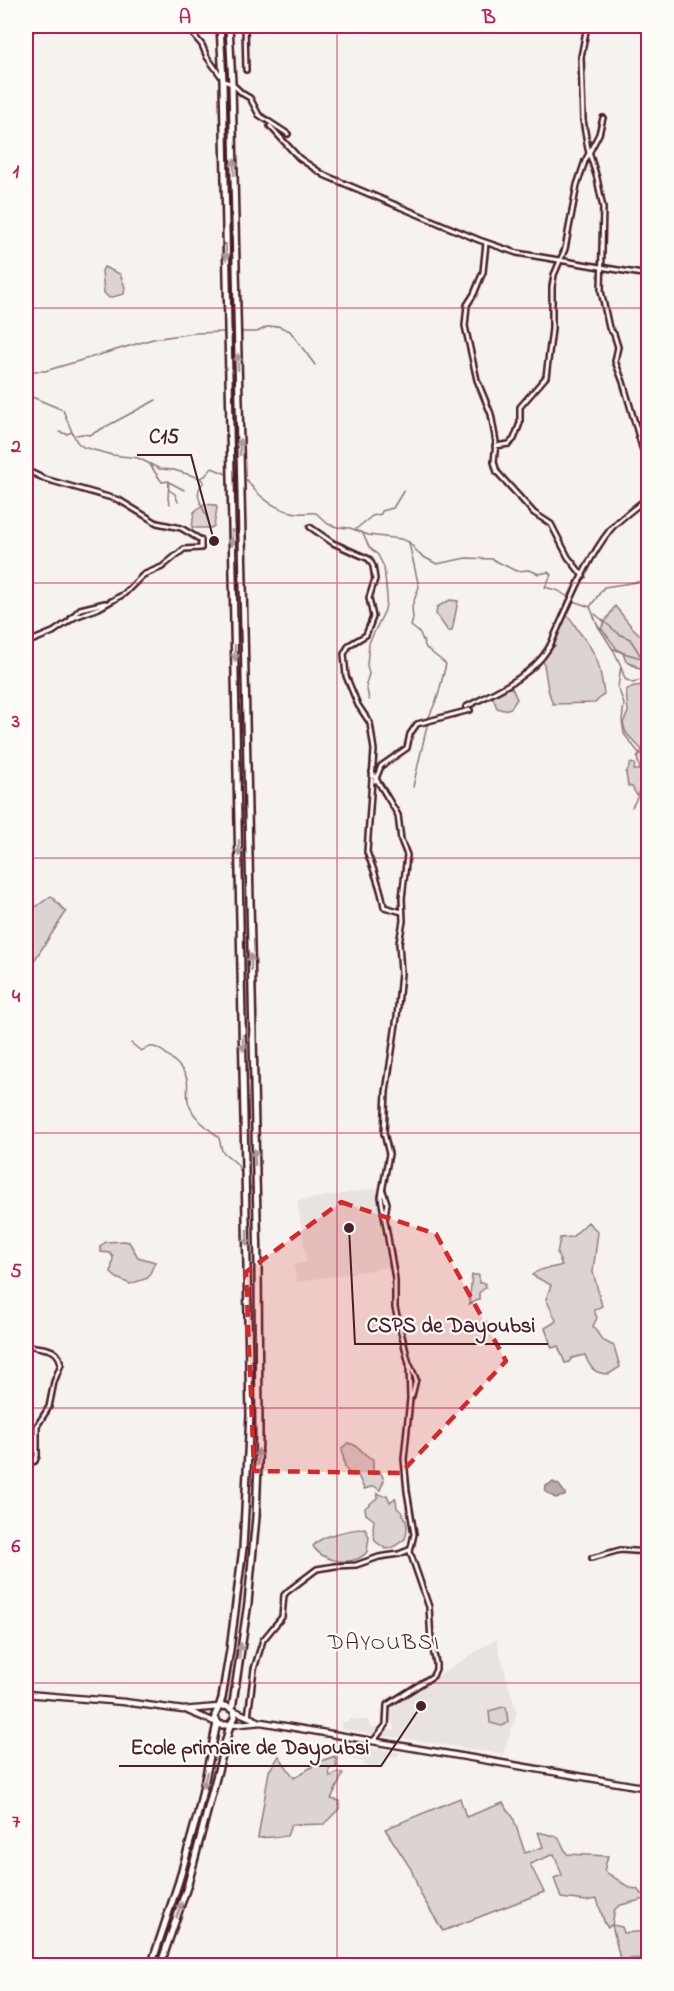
<svg xmlns="http://www.w3.org/2000/svg" width="674" height="1991" font-family="'Indie Flower',sans-serif">
	<rect width="100%" height="100%" fill="#f6f3ef"/>
	<filter id="ink" filterUnits="userSpaceOnUse"><feTurbulence type="fractalNoise" baseFrequency=".0167" numOctaves="2"/><feDisplacementMap in="SourceGraphic" scale="12" xChannelSelector="R" yChannelSelector="G"/><feConvolveMatrix kernelMatrix="1 2 1 2 8 2 1 2 1" color-interpolation-filters="sRGB"/></filter>
	<g filter="url(#ink)">
		<g fill="#e9e3e0">
			<polygon points="377,1188 388,1267 296,1282 294,1265 307,1262 297,1201"/>
			<polygon points="496,1639 517,1714 503,1754 341,1729 341,1722 348,1722 349,1719 369,1720 369,1726 395,1730 387,1708"/>
			<polygon points="348,1745 400,1752 398,1756 389,1756 385,1766 380,1769 364,1766 364,1762 350,1759"/>
		</g>
		<g fill="#dcd4d2" stroke="#937a7e" stroke-width="1.5">
			<polygon points="104,267 120,274 125,287 124,294 109,298 104,293 102,271"/>
			<polygon points="204,504 216,505 217,508 214,526 211,528 192,528 194,512"/>
			<polygon points="450,600 458,601 452,631 448,631 436,614 437,607"/>
			<polygon points="615,606 631,626 648,643 648,677 643,676 642,670 626,661 623,653 617,649 601,628"/>
			<path d="M 566,614 C 575,622 574,626 580,633 C 598,655 600,666 604,694 L 595,703 L 553,704 C 545,687 547,673 542,656 L 549,649 L 555,646 L 553,637 Z"/>
			<polygon points="648,682 648,788 642,796 636,794 632,787 628,786 626,773 631,763 635,764 634,770 640,770 637,758 642,750 626,733 623,723 628,712 626,690 634,686 647,685"/>
			<polygon points="503,688 512,688 517,699 511,708 503,710 497,708 492,695 494,691"/>
			<polygon points="51,896 66,912 26,973 26,912 29,912"/>
			<path d="M 588,1222 L 598,1232 L 593,1272 L 602,1306 L 594,1310 L 597,1318 L 593,1326 L 602,1340 L 614,1346 L 620,1367 L 609,1374 C 594,1374 590,1368 585,1355 L 572,1358 L 569,1362 L 565,1363 L 558,1346 L 552,1348 L 545,1328 L 555,1322 L 556,1320 L 546,1299 L 551,1285 L 532,1275 C 541,1267 551,1269 562,1265 L 557,1254 L 560,1238 L 572,1237 Z"/>
			<polygon points="125,1241 129,1242 138,1257 155,1262 148,1278 130,1284 117,1278 111,1273 113,1257 110,1253 101,1252 100,1246 106,1242"/>
			<polygon points="472,1275 479,1275 479,1283 485,1283 486,1287 479,1293 479,1300 469,1304"/>
			<path d="M 348,1443 C 363,1446 361,1455 373,1459 L 373,1472 L 380,1471 L 384,1480 L 380,1490 L 374,1486 L 364,1489 L 357,1473 L 349,1473 L 345,1468 L 342,1448 Z"/>
			<path d="M 377,1493 L 384,1496 L 387,1495 L 390,1502 L 395,1498 L 396,1500 L 397,1508 C 407,1515 409,1528 405,1539 L 392,1548 L 386,1549 L 375,1541 L 373,1529 L 374,1520 L 366,1514 L 365,1508 L 378,1497 Z"/>
			<path d="M 365,1528 L 369,1537 L 367,1552 C 354,1567 323,1563 313,1546 C 324,1533 349,1531 365,1528 Z"/>
			<polygon points="503,1707 506,1707 508,1722 502,1726 490,1723 489,1711"/>
			<polygon points="279,1756 294,1778 321,1761 335,1756 337,1766 329,1769 330,1777 338,1772 343,1774 331,1799 340,1801 339,1809 324,1824 291,1825 287,1836 258,1838 269,1771"/>
			<polygon points="460,1798 466,1817 503,1803 513,1817 525,1853 543,1847 538,1832 558,1837 567,1854 608,1856 604,1871 630,1888 637,1889 641,1894 648,1894 648,1919 644,1909 645,1899 621,1905 615,1909 612,1925 622,1927 624,1933 648,1931 648,1958 620,1959 612,1925 608,1927 605,1924 597,1899 586,1901 561,1898 554,1878 562,1875 554,1854 530,1864 544,1892 443,1931 421,1895 411,1869 385,1829"/>
		</g>
		<polygon fill="#bbabac" stroke="#8e7378" stroke-width="1.5" points="553,1482 559,1485 565,1493 565,1496 555,1498 545,1491 546,1486"/>
		<g fill="none" stroke-linecap="round" stroke-linejoin="round">
			<g stroke="#8e7378" stroke-width="1.5">
				<polyline points="242,332 257,332 267,327 278,326 290,331 315,365"/>
				<polyline points="26,375 34,371 45,371 153,339 195,333 224,332"/>
				<polyline points="26,398 32,397 63,410 72,432 77,442 83,447 112,455 138,458 160,469 174,470 200,478 205,476 212,468 229,475"/>
				<polyline points="59,432 67,434 72,432"/>
				<polyline points="76,435 82,434 90,435 156,400"/>
				<polyline points="150,465 162,482 169,481 168,499 170,504"/>
				<path d="M 201,479 L 204,482 C 191,494 204,506 208,521"/>
				<path d="M 242,479 L 247,480 C 258,497 277,511 298,513 C 304,514 310,512 316,513 L 328,524 L 337,527 L 350,528 L 368,535 L 401,539 L 409,542 L 420,555 L 437,564 L 466,558 L 492,559 L 516,571 L 529,570 L 539,574 L 548,572 L 551,575 L 545,587 L 559,591 L 573,601 L 590,607 L 598,626 L 614,651 L 621,666 L 618,687 L 624,704 L 622,720 L 624,734 L 639,753 L 645,756 L 648,768"/>
				<polyline points="169,482 184,490"/>
				<polyline points="169,490 175,494 178,502"/>
				<polyline points="356,529 372,516 381,514 382,511 393,508 404,490"/>
				<polyline points="363,534 369,547 378,555 384,567 387,596 385,610 369,643 367,665 369,674 366,684 369,700"/>
				<polyline points="409,543 419,587 412,606 413,619 411,626 420,633 426,648 446,664 438,696 429,717 413,787"/>
				<polyline points="590,607 604,587 644,581 648,582"/>
				<polyline points="595,614 619,634 630,639 642,658 648,654"/>
				<polyline points="612,648 623,653 626,661 642,670 643,676 648,677"/>
				<polyline points="624,653 641,658"/>
				<polyline points="621,667 625,679 633,683 647,677"/>
				<polyline points="632,807 639,794 641,779 647,767"/>
				<path d="M 131,1043 L 141,1051 C 145,1049 148,1046 154,1047 C 163,1049 185,1069 187,1079 C 189,1088 185,1098 190,1107 C 196,1121 209,1128 219,1138 L 222,1151 L 237,1164 L 243,1176"/>
				<polyline points="248,1183 254,1194"/>
			</g>
			<defs>
				<g id="street">
					<polyline points="186,26 202,45 207,57 221,76"/>
					<polyline points="245,26 246,70"/>
					<polyline points="587,26 581,57 583,120 588,149 597,178 603,208 601,291 609,328 614,334 618,347 615,361 623,382 648,468"/>
					<polyline points="26,33 37,26"/>
					<polyline points="224,81 232,84 243,94 250,98 259,115 288,134"/>
					<polyline points="270,126 299,158 324,175 479,240 517,253 648,275"/>
					<polyline points="486,243 483,272 474,294 467,305 465,326 477,380 491,414 496,442 494,462 497,472 534,513 551,524 568,557 583,576"/>
					<polyline points="495,446 509,444 514,439 520,423 520,407 546,377 552,329 552,287 554,275 565,249 577,185 585,161 599,134 603,118"/>
					<polyline points="26,470 45,479 119,500 157,523 181,528 201,540 201,548 184,549 162,567 143,575 124,594 99,608 75,617 53,632 26,643"/>
					<path d="M 310,527 L 333,543 L 369,559 L 373,566 L 375,579 L 369,598 L 373,617 L 366,635 L 349,645 L 344,654 L 346,676 L 358,705 L 370,723 L 374,750 L 367,852 C 374,871 381,887 384,907 L 402,912"/>
					<polyline points="71,618 80,609 105,603"/>
					<path d="M 466,707 C 494,692 531,677 548,649 C 552,643 555,634 558,628 C 573,595 588,558 610,530 C 621,517 636,508 648,497"/>
					<polyline points="372,772 398,815 401,840 407,855 402,898 403,921 399,943 401,973 397,1017 386,1092 384,1133 389,1154 381,1197 395,1279 395,1308 409,1364 410,1399 404,1459 407,1491 414,1534 410,1552 429,1607 431,1641 436,1663 436,1669 433,1676 387,1705 386,1725 374,1740"/>
					<polyline points="375,781 381,766 407,748 410,734 417,724 470,710"/>
					<polyline points="383,1191 387,1203 385,1216"/>
					<path d="M 26,1344 C 41,1351 57,1344 61,1364 L 54,1382 L 49,1407 L 37,1426 L 37,1456 L 35,1461 L 26,1465"/>
					<polyline points="410,1365 416,1379 412,1396"/>
					<polyline points="592,1558 620,1550 648,1552"/>
					<polyline points="248,1717 254,1669 263,1640 282,1617 284,1595 288,1591 317,1569 335,1566 356,1565 379,1557 399,1554 409,1550"/>
				</g>
				<g id="secondary">
					<polyline points="26,1694 124,1702 183,1710 219,1707"/>
					<polyline points="233,1710 258,1721"/>
					<polyline points="188,1711 217,1723"/>
					<polyline points="230,1725 261,1722 648,1788"/>
				</g>
				<g id="highway">
					<polyline points="229,26 232,84 258,1264 259,1436 256,1517 248,1603 232,1709"/>
					<polyline points="219,1707 226,1706 234,1711 235,1717 230,1725 220,1725 216,1720 215,1715 219,1707 222,1698 230,1650 243,1548 250,1415 223,81 220,26"/>
					<polyline points="151,1966 179,1881 198,1813 217,1723"/>
					<polyline points="160,1966 188,1884 230,1725"/>
				</g>
			</defs>
			<use href="#street" stroke="#4a1f2b" stroke-width="8"/>
			<use href="#secondary" stroke="#4a1f2b" stroke-width="9"/>
			<use href="#highway" stroke="#4a1f2b" stroke-width="10"/>
			<use href="#street" stroke="#fdfcf7" stroke-width="3"/>
			<use href="#secondary" stroke="#fdfcf7" stroke-width="4.5"/>
			<use href="#highway" stroke="#fdfcf7" stroke-width="5"/>
		</g>
		<defs><path id="oneway-solid" d="M-6-.8H1V-3.2L6.5 0L1 3.2V.8H-6Z" transform="scale(1.5)"/></defs>
		<g fill="#ac999b">
			<use href="#oneway-solid" transform="translate(234 167) rotate(-91)"/>
			<use href="#oneway-solid" transform="translate(226 252) rotate(89)"/>
			<use href="#oneway-solid" transform="translate(238 362) rotate(-91)"/>
			<use href="#oneway-solid" transform="translate(240 447) rotate(-91)"/>
			<use href="#oneway-solid" transform="translate(232 538) rotate(89)"/>
			<use href="#oneway-solid" transform="translate(235 653) rotate(89)"/>
			<use href="#oneway-solid" transform="translate(239 848) rotate(89)"/>
			<use href="#oneway-solid" transform="translate(251 962) rotate(-91)"/>
			<use href="#oneway-solid" transform="translate(243 1043) rotate(89)"/>
			<use href="#oneway-solid" transform="translate(255 1157) rotate(-91)"/>
			<use href="#oneway-solid" transform="translate(247 1238) rotate(89)"/>
			<use href="#oneway-solid" transform="translate(258 1457) rotate(-87)"/>
			<use href="#oneway-solid" transform="translate(240 1651) rotate(-82)"/>
			<use href="#oneway-solid" transform="translate(205 1780) rotate(103)"/>
			<use href="#oneway-solid" transform="translate(179 1910) rotate(-71)"/>
		</g>
	</g>
	<path fill="#d62828" fill-opacity="0.2" stroke="#d62828" stroke-width="4.5" stroke-dasharray="12 8" stroke-linejoin="round" d="M 341,1202 L 436,1234 L 506,1361 L 401,1473 L 254,1471 L 246,1272 Z"/>
	<path fill="none" stroke="#c2185b" stroke-width="1.5" stroke-opacity="0.55" d="M 337,26 L 337,1966M 26,308 L 648,308M 26,583 L 648,583M 26,858 L 648,858M 26,1133 L 648,1133M 26,1408 L 648,1408M 26,1683 L 648,1683"/>
	<g text-anchor="middle" stroke-width="4.5" stroke-linejoin="round" paint-order="stroke">
		<g font-size="22" letter-spacing="1.5" fill="#4a1f2b" stroke="#fdfcf7">
			<text x="384" y="1649">DAYOUBSI</text>
		</g>
	</g>
	<path fill="none" stroke="#4a1f2b" stroke-width="2" d="M214 541L191 455H137M349 1228L355 1344H548M421 1706L381 1766H119"/>
	<g fill="#4a1f2b" stroke="#fdfcf7" stroke-width="2">
		<circle cx="214" cy="541" r="6"/>
		<circle cx="349" cy="1228" r="6"/>
		<circle cx="421" cy="1706" r="6"/>
	</g>
	<g font-size="21" text-anchor="middle" font-weight="bold" fill="#4a1f2b" stroke="#fdfcf7" stroke-width="4.5" stroke-linejoin="round" paint-order="stroke">
		<text x="164" y="443">C15</text>
		<text x="451" y="1332">CSPS de Dayoubsi</text>
		<text x="250" y="1754">Ecole primaire de Dayoubsi</text>
	</g>
	<rect width="674" height="1991" fill="none" stroke="#fdfcf7" stroke-width="66"/>
	<rect x="33" y="33" width="608" height="1925" fill="none" stroke="#c2185b" stroke-width="2"/>
	<g font-size="20" text-anchor="middle" font-weight="bold" fill="#c2185b">
		<text x="185" y="23">A</text>
		<text x="489" y="23">B</text>
		<text x="16" y="177">1</text>
		<text x="16" y="452">2</text>
		<text x="16" y="727">3</text>
		<text x="16" y="1002">4</text>
		<text x="16" y="1277">5</text>
		<text x="16" y="1552">6</text>
		<text x="16" y="1827">7</text>
	</g>
</svg>
